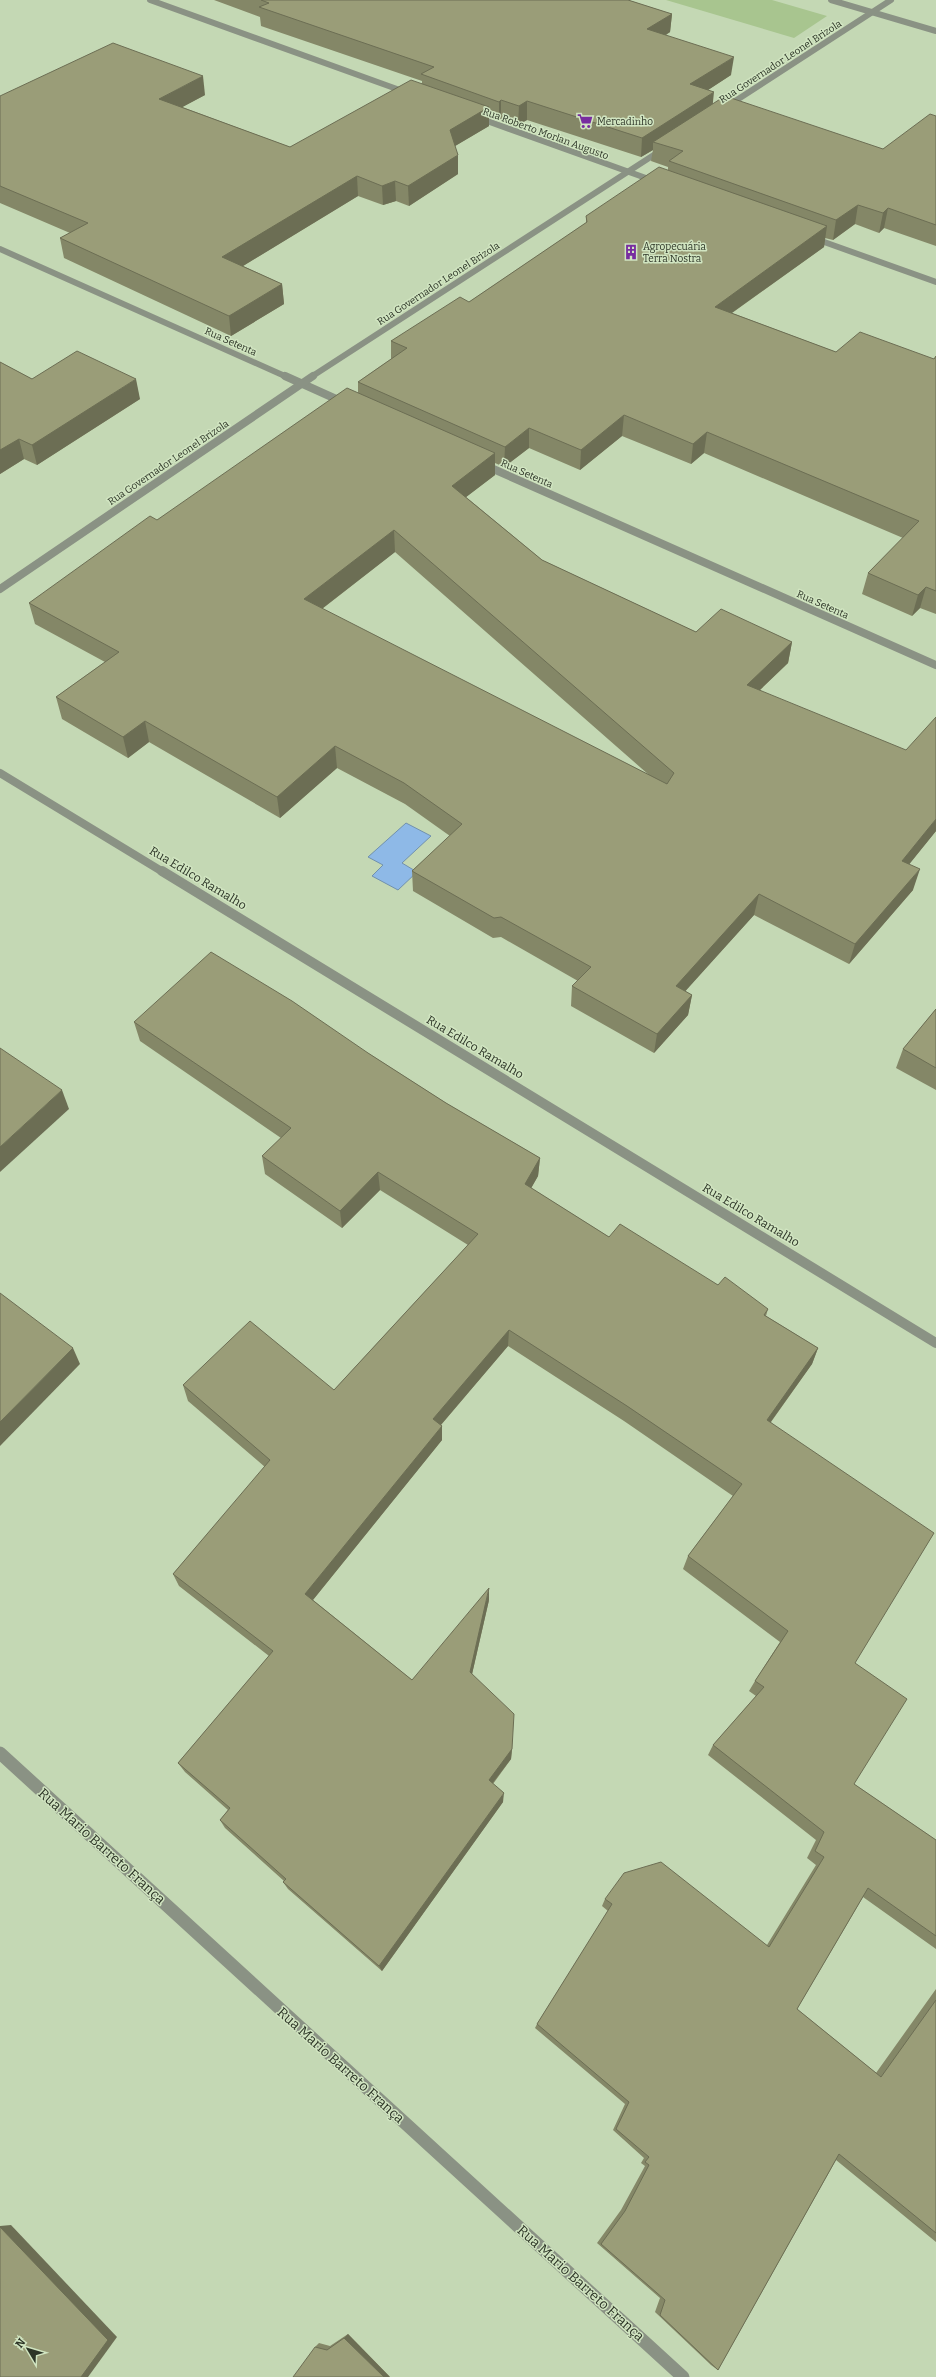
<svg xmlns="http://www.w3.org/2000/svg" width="936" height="2377" font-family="Bitter,serif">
	<rect width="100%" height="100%" fill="#c4d8b4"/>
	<polygon fill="#a8c58f" points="666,0 772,0 827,16 794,38"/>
	<polygon fill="#8eb9e7" stroke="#7191ad" points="406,823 431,836 402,863 417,872 398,890 372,876 383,865 368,857"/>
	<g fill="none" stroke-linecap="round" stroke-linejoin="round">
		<g stroke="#8a9284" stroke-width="6">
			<polyline points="150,0 408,93"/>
			<polyline points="831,0 936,31"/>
			<polyline points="726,107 891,0"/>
			<polyline points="476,117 657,182"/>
			<polyline points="813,238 936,282"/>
			<polyline points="0,249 287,377"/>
			<polyline points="311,377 663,149"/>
		</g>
		<g stroke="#8a9284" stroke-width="8">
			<polyline points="285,376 345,403"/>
			<polyline points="482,464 936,665"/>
			<polyline points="0,589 313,376"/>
			<polyline points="0,773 163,872"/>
		</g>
		<polyline stroke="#8a9284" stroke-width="10" points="162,871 936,1343"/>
		<polyline stroke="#8a9284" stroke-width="13" points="0,1753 683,2377"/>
	</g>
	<g fill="#848767" fill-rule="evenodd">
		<path d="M 214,0 L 628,0 L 672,14 L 670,32 L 666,35 L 731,75 L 708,90 L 713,104 L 883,149 L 936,116 L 936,246 L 884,228 L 879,233 L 855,224 L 833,240 L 825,238 L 824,247 L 732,313 L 836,352 L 934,359 L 936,356 L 936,614 L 920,608 L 912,616 L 862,594 L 868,573 L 903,538 L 704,453 L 691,464 L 622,436 L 580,470 L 529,448 L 504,467 L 495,463 L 495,475 L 466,497 L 542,560 L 696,632 L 792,642 L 788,663 L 760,690 L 936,831 L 909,864 L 913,890 L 849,964 L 754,915 L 685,991 L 692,995 L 688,1015 L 654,1053 L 571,1006 L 572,986 L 578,981 L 501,937 L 493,938 L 413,891 L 412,871 L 450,836 L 405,804 L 337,768 L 280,818 L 149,742 L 128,758 L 62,719 L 56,697 L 105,662 L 35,624 L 29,603 L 157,520 L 358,393 L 358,382 L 391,359 L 391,341 L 469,302 L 586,223 L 586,216 L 668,170 L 668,167 L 651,161 L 653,150 L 641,157 L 527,120 L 518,125 L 501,119 L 499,120 L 489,117 L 489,126 L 455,146 L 458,174 L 409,206 L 396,201 L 383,205 L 358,196 L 243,266 L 282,284 L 284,304 L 231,336 L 64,258 L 60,238 L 70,233 L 0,203 L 0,96 L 205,95 L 182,107 L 290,147 L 422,83 L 422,81 L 261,26 L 260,17 ZM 395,552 L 649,775 L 322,609 Z"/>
		<polygon points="0,362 32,379 140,399 37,465 24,459 0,474"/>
		<polygon points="936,1009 936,1090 896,1068 903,1049"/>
		<polygon points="134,1022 368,1053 446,1103 540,1158 538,1176 531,1188 609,1237 718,1285 768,1309 766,1316 818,1348 812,1364 771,1422 855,1663 854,1784 936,1840 936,1949 863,1897 797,2009 876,2073 936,1989 936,2242 836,2160 718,2370 711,2365 655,2312 660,2298 597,2243 621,2210 645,2166 641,2163 644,2158 613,2130 625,2104 535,2028 537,2024 608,1911 602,1906 605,1899 767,1945 816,1865 807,1858 816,1840 708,1755 713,1745 756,1696 749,1691 755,1681 780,1642 683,1569 688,1556 733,1496 624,1421 508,1346 441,1425 442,1426 442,1440 313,1600 412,1680 489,1600 472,1674 512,1749 511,1759 493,1784 503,1802 382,1971 288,1889 283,1882 284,1881 225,1828 220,1820 228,1810 185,1772 178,1763 269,1656 179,1586 173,1574 265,1467 188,1401 183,1385 334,1390 468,1245 380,1190 342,1228 265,1174 262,1156 281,1138 140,1041"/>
		<polygon points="348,2334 390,2377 315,2347 319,2343 330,2346"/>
	</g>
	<g fill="#6c6e54">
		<polygon points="672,14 670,32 645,47 647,29"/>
		<polygon points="734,57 731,75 688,103 690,84"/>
		<polygon points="203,76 205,95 162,118 159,99"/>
		<polygon points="714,92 712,111 653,142 653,150 641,157 642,138"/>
		<polygon points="501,100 501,119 499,120 499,102"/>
		<polygon points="527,101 527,120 518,125 519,106"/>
		<polygon points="489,107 489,126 450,149 450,130"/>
		<polygon points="458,155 458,174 409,206 408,186"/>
		<polygon points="357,176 358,196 225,277 222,257"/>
		<polygon points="395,181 396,201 383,205 382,186"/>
		<polygon points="858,205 855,224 833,240 836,220"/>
		<polygon points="888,208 884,228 879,233 883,213"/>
		<polygon points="827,226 824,247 712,327 715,307"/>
		<polygon points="282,284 284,304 231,336 229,316"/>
		<polygon points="136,379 140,399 37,465 32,445"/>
		<polygon points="624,415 622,436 580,470 581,450"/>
		<polygon points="529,428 529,448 504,467 505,447"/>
		<polygon points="707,432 704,453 691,464 693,444"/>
		<polygon points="19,439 24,459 0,474 0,450"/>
		<polygon points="495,453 495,475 453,507 452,486"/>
		<polygon points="394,530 395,552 306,621 304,599"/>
		<polygon points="926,587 920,608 912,616 918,595"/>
		<polygon points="792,642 788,663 743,706 747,685"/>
		<polygon points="145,721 149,742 128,758 123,737"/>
		<polygon points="335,746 337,768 280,818 277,797"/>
		<polygon points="936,819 936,831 895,882 902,861"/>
		<polygon points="920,869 913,890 849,964 855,944"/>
		<polygon points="759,894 754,915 672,1006 676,986"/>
		<polygon points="692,995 688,1015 654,1053 657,1034"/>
		<polygon points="62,1090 69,1109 0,1172 0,1147"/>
		<polygon points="540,1158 538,1176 524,1201 525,1184"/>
		<polygon points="378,1172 380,1190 342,1228 340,1211"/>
		<polygon points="509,1330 508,1346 433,1434 433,1419"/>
		<polygon points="73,1348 80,1364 0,1446 0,1422"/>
		<polygon points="818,1348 812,1364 762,1434 767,1420"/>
		<polygon points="442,1426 442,1440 308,1606 305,1594"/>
		<polygon points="489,1588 489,1600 470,1683 470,1672"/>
		<polygon points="512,1749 511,1759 488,1789 489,1780"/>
		<polygon points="504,1793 503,1802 382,1971 379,1966"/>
		<polygon points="11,2225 117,2337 88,2377 81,2377 0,2227 0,2226"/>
		<polygon points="348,2334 390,2377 384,2377 344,2338"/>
	</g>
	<g fill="#9a9d78" stroke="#6c6e54" fill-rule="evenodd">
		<polygon points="261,0 628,0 672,14 647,29 734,57 690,84 714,92 642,138 527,101 519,106 501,100 499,102 421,74 434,67 259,7 269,3"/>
		<polygon points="113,43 203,76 159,99 290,147 411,80 489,107 450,130 458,155 408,186 395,181 382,186 357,176 222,257 282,284 229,316 60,238 88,223 0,186 0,96"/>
		<polygon points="725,96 883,149 930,114 936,116 936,225 888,208 883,213 858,205 836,220 669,161 683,151 653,142"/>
		<polygon points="659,167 827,226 715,307 836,352 860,332 934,359 936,356 936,591 926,587 918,595 868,573 919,521 707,432 693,444 624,415 581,450 529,428 505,447 358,382 407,348 391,341 460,297 469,302 587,222 586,216"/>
		<polygon points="77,351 136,379 32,445 19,439 0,450 0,362 32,379"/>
		<path d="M 347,388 L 495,453 L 452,486 L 542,560 L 696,632 L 721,609 L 792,642 L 747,685 L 906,750 L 936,717 L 936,819 L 902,861 L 920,869 L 855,944 L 759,894 L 676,986 L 692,995 L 657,1034 L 572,986 L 591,967 L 501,917 L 494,918 L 412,871 L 462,824 L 404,783 L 335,746 L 277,797 L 145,721 L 123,737 L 56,697 L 119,652 L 29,603 L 150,516 L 157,520 ZM 394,530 L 674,773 L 667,784 L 304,599 Z"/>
		<polygon points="211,952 292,1001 368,1053 446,1103 540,1158 525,1184 609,1237 620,1224 718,1285 725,1277 768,1309 764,1315 818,1348 767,1420 934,1533 855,1663 907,1699 854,1784 936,1840 936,1936 868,1888 797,2009 881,2077 936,2000 936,2233 839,2154 718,2370 660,2315 665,2300 601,2244 625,2211 649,2165 645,2162 649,2157 616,2129 629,2102 537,2024 612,1904 605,1899 624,1873 661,1862 769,1947 824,1857 815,1851 824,1832 713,1745 764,1687 755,1681 788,1631 688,1556 742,1484 627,1406 509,1330 433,1419 442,1426 305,1594 412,1680 489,1588 470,1672 514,1714 512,1749 489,1780 504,1793 379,1966 283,1882 286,1879 220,1820 230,1808 178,1763 273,1651 173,1574 270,1460 183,1385 250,1321 334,1390 478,1234 378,1172 340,1211 262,1156 291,1128 134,1022"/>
		<polygon points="936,1009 936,1068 903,1049"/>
		<polygon points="0,1048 62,1090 0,1147"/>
		<polygon points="0,1293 73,1348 0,1422"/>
		<polygon points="0,2227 108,2340 81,2377 0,2377"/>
		<polygon points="344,2338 384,2377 293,2377 315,2347 327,2350"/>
	</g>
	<defs>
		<symbol id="supermarket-bare" viewBox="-9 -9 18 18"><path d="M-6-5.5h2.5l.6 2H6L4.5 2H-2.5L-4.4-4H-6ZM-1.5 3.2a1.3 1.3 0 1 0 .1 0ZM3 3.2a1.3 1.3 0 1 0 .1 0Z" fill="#782da0" stroke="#d1e5c1" stroke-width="2.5" paint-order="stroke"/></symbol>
		<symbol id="building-bare" viewBox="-9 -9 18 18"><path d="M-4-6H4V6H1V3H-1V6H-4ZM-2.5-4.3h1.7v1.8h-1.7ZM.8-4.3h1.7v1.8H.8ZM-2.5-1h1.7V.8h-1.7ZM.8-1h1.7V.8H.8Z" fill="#782da0" stroke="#d1e5c1" stroke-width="2.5" paint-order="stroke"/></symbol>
	</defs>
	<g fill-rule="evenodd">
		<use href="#supermarket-bare" x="574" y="110" width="22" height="22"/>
		<use href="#building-bare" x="620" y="241" width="22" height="22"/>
	</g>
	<g text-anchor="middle" stroke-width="3" stroke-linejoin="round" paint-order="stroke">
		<g font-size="10" fill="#2d3527" stroke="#d1e5c1">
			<text transform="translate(780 61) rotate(-33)" y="4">Rua Governador Leonel Brizola</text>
			<text transform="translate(546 133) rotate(20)" y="4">Rua Roberto Morlan Augusto</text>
			<text transform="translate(438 283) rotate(-33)" y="4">Rua Governador Leonel Brizola</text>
			<text transform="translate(231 341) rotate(24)" y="4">Rua Setenta</text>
			<text transform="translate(168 462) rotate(-34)" y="4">Rua Governador Leonel Brizola</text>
			<text transform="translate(527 473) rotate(24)" y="4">Rua Setenta</text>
			<text transform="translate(823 604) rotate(24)" y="4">Rua Setenta</text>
		</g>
		<g font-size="10" fill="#2d3527" stroke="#d1e5c1" text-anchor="start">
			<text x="597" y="125">Mercadinho</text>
			<text x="643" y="250">Agropecuária<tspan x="643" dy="12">Terra Nostra</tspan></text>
		</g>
		<g font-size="12" fill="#2d3527" stroke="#d1e5c1">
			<text transform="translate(198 878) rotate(31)" y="4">Rua Edilco Ramalho</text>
			<text transform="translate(475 1047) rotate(31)" y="4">Rua Edilco Ramalho</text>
			<text transform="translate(751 1215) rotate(31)" y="4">Rua Edilco Ramalho</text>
		</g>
		<g font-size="14" fill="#2d3527" stroke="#d1e5c1">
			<text transform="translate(102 1846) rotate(42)" y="5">Rua Mario Barreto França</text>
			<text transform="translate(341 2065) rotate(42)" y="5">Rua Mario Barreto França</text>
			<text transform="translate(581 2283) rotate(42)" y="5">Rua Mario Barreto França</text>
		</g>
	</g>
	<g transform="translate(28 2349) rotate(308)" stroke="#d1e5c1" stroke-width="3" paint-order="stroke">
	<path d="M0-3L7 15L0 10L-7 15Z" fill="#2d3527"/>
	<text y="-6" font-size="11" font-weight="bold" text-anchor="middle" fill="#2d3527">N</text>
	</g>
</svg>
